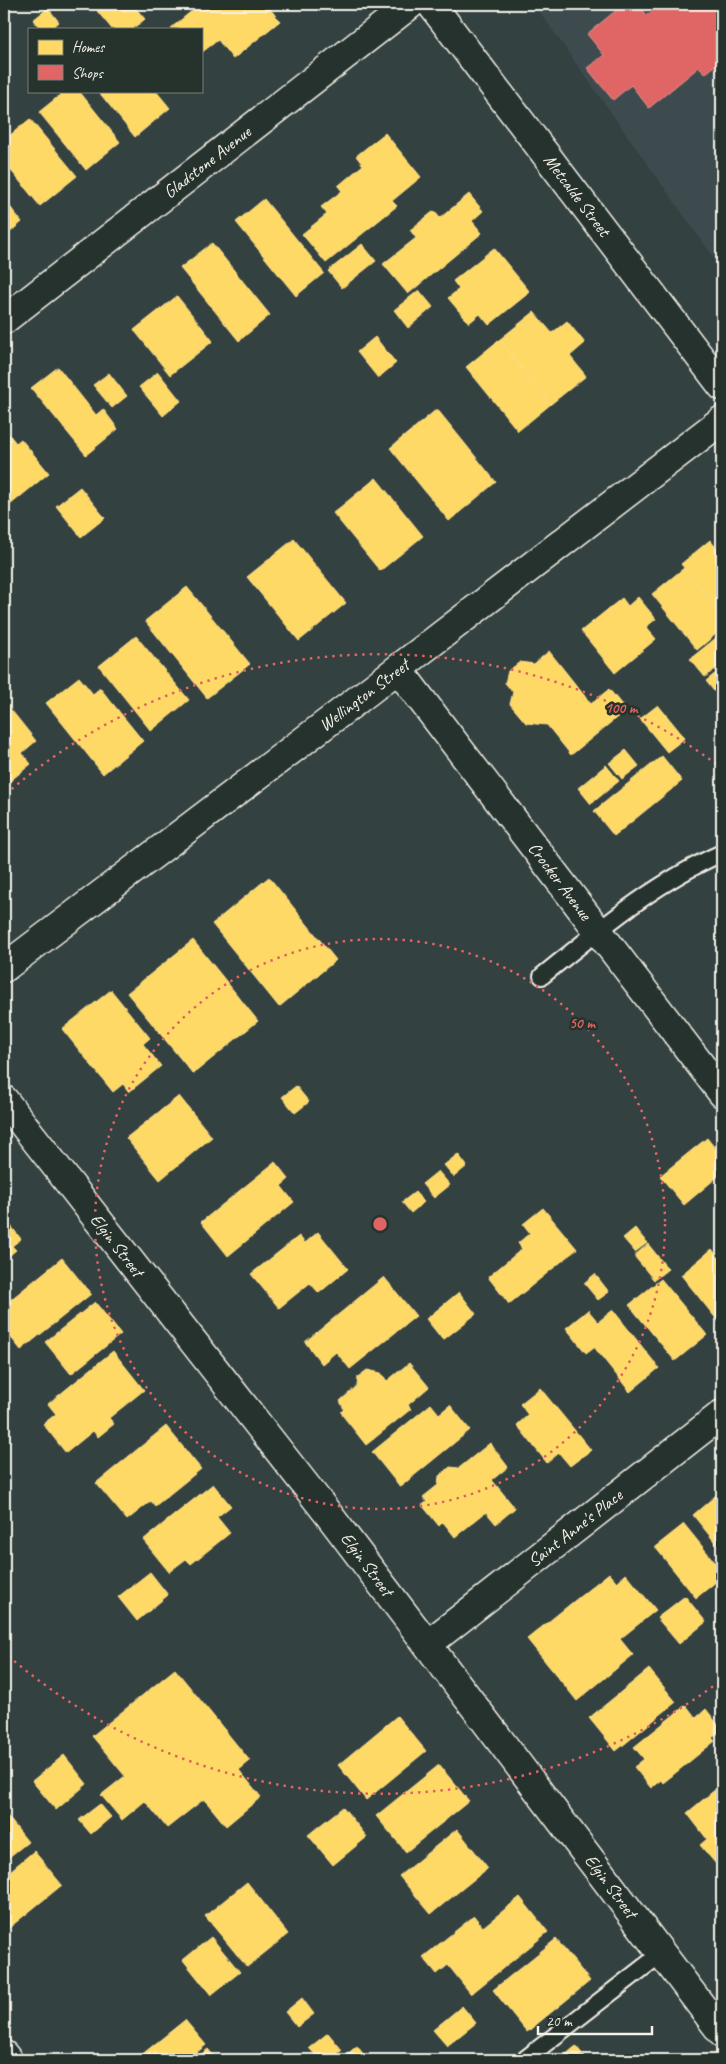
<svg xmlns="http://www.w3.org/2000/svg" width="726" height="2064" font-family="Caveat,sans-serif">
	<rect width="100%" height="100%" fill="#344141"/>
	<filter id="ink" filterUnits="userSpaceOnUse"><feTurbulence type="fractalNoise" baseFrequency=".02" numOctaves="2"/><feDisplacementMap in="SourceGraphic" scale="10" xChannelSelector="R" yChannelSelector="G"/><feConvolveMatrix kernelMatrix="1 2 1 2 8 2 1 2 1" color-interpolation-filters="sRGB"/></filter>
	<g filter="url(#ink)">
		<polygon fill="#3d4b4f" points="534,4 722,4 722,269"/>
		<g fill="#ffd966" stroke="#fce08d">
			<polygon points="106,4 132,4 145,19 133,29 112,29 97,11"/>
			<polygon points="188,4 266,4 280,21 233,59 218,40 201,53 201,29 171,28 193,10"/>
			<polygon points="48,8 59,22 50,29 41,29 33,20"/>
			<polygon points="65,91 79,91 120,142 86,170 39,112"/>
			<polygon points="98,91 156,91 170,108 135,137"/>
			<polygon points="30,119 77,176 40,206 4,162 4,140"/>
			<polygon points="385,133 421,177 392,201 397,206 326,263 302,234 327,214 321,207 342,191 338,186 363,165 356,156"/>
			<polygon points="469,194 483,211 472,221 482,233 408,294 383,264 416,238 410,230 434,211 440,218"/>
			<polygon points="4,199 22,222 4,237"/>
			<polygon points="264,199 324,273 296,296 236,222"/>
			<polygon points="212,243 270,315 239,341 180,268"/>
			<polygon points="362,244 376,261 342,288 328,271"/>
			<polygon points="494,248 530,292 489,325 480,314 469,323 448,298 459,289 453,281"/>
			<polygon points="419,290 433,307 408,328 394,310"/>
			<polygon points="177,296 213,341 170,375 134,330"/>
			<polygon points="534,312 552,333 567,321 585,343 570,356 586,376 551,404 499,340"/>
			<polygon points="375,337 396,363 378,378 357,352"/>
			<polygon points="499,340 551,404 518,431 466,367"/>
			<polygon points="58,367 96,415 103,409 118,429 86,455 31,388"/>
			<polygon points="158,372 181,401 163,416 139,387"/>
			<polygon points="109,373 127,396 112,408 93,385"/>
			<polygon points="437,409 496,482 449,521 390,448"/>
			<polygon points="7,432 16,443 21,439 49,473 10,505 4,498 4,435"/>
			<polygon points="376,478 423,536 380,571 333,513"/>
			<polygon points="80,487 105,518 81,537 56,506"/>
			<polygon points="294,539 346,603 299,641 247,577"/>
			<polygon points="710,540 722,555 722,615 681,564"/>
			<polygon points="684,568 722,615 722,629 697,650 652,594"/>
			<polygon points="187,587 250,664 207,698 145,621"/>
			<polygon points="638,597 656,619 646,627 656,639 615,673 581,631 622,598 628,606"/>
			<polygon points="722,633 722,664 705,677 690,659"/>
			<polygon points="136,636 189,700 151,731 99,666"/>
			<polygon points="549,651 591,704 609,689 626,710 571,755 547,725 526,723 510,704 513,692 505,683 508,671 520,662 534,664"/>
			<polygon points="722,668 722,699 721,700 706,681"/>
			<polygon points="79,677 93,694 100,688 143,741 103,774 46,703"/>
			<polygon points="4,701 36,741 22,753 31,764 4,786"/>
			<polygon points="658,705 685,738 667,752 640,719"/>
			<polygon points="626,750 639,766 622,779 609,763"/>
			<polygon points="662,756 682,781 614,836 594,811"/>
			<polygon points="606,765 619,781 591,804 578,788"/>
			<polygon points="269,877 336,960 279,1007 212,924"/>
			<polygon points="193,940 258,1021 193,1074 127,993"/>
			<polygon points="111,990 150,1038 143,1044 161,1066 129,1092 123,1084 113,1092 62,1029"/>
			<polygon points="296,1086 309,1102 295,1113 282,1097"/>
			<polygon points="179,1096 212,1137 160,1180 126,1138"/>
			<polygon points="707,1138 722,1157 722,1173 684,1205 660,1176"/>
			<polygon points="458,1154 467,1166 454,1177 444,1165"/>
			<polygon points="275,1162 289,1179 281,1186 294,1202 228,1256 201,1222"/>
			<polygon points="438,1171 450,1185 434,1198 422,1184"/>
			<polygon points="415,1192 424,1202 411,1213 402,1202"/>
			<polygon points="543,1208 577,1249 509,1304 488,1277 522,1249 518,1243 530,1233 523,1224"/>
			<polygon points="4,1217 21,1239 12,1246 16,1250 4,1260"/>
			<polygon points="635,1228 647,1243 635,1252 623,1238"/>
			<polygon points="318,1232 348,1269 319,1293 310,1283 279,1308 251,1274 299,1236 305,1243"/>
			<polygon points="648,1244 668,1269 654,1280 634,1256"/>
			<polygon points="712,1249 722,1262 722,1326 681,1275"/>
			<polygon points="62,1258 91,1294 21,1350 4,1329 4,1305"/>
			<polygon points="595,1274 609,1292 598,1300 584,1283"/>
			<polygon points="384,1277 416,1316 350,1369 336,1352 322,1364 305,1342"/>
			<polygon points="661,1279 707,1335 675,1361 629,1305"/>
			<polygon points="459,1292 476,1314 443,1340 426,1319"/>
			<polygon points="95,1302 121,1334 71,1374 45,1342"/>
			<polygon points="588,1310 598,1322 613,1310 659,1368 630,1392 594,1347 586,1353 566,1328"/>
			<polygon points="113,1351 144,1390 109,1418 114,1424 98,1437 93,1431 66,1453 43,1424 56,1414 48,1404"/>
			<polygon points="409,1363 429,1387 408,1405 411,1409 366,1445 343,1416 341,1412 344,1409 340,1401 357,1386 358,1377 367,1370 381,1373 387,1381"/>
			<polygon points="540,1388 591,1450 570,1466 559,1453 547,1463 517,1425 528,1415 520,1404"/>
			<polygon points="431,1404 439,1414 450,1405 470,1430 400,1487 372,1452"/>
			<polygon points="166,1426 201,1469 155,1506 151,1501 127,1520 96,1483"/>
			<polygon points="490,1443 508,1467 492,1480 515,1508 496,1524 486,1512 455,1537 443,1522 439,1526 422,1505 427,1502 423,1497 438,1485 439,1476 450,1467 459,1468"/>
			<polygon points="213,1484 231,1506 217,1517 230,1533 191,1564 186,1559 169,1572 143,1540"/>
			<polygon points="721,1491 722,1493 722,1551 693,1515"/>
			<polygon points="684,1524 722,1571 722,1577 696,1598 655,1547"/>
			<polygon points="150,1572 168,1595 137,1621 118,1597"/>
			<polygon points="609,1573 617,1582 626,1574 656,1610 620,1639 633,1655 577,1701 527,1639"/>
			<polygon points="685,1596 706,1622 679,1644 657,1618"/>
			<polygon points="175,1669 250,1761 239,1770 261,1797 226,1826 204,1799 167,1828 145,1801 122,1820 101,1795 125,1776 92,1736"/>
			<polygon points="649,1669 676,1702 616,1751 589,1718"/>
			<polygon points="686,1705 696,1718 706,1709 722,1730 712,1738 715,1741 663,1783 661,1780 651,1788 634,1767 644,1759 634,1747"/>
			<polygon points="397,1716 426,1751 366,1800 338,1765"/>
			<polygon points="64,1755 87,1784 56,1810 32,1781"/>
			<polygon points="439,1765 469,1801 406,1852 376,1816"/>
			<polygon points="722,1784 722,1863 720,1860 716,1864 700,1845 707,1839 687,1813"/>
			<polygon points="100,1804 111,1817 91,1834 79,1820"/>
			<polygon points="343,1807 367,1837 333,1865 308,1835"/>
			<polygon points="4,1812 28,1842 4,1861"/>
			<polygon points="457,1829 488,1868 431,1914 399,1876"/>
			<polygon points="34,1851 62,1885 4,1932 4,1876"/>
			<polygon points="247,1882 288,1934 247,1967 205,1916"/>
			<polygon points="520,1897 548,1932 471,1994 448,1965 437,1974 423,1957 474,1916 483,1927"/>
			<polygon points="211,1937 240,1972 211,1995 183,1960"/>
			<polygon points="556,1939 590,1981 527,2032 493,1990"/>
			<polygon points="302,1998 314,2014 297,2027 285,2012"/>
			<polygon points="462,2006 476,2023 447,2046 433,2030"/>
			<polygon points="185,2020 206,2045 187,2060 135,2060"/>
			<polygon points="328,2033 342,2050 330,2060 320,2060 309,2048"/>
			<polygon points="357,2046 368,2060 340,2060"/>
			<polygon points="576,2046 587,2060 559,2060"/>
			<polygon points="208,2049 217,2060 194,2060"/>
		</g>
		<polygon fill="#e06666" stroke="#e6908d" points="624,4 638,4 647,15 661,4 722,4 722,60 705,74 699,67 649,108 631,85 613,100 587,68 604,55 587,34"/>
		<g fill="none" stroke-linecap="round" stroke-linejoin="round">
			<defs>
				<g id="lane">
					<path d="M 542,976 C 598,931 655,882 722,853"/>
					<polyline points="524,2060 662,1953"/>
				</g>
				<g id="street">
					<polyline points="431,4 722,386"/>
					<polyline points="4,320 411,4"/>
					<polyline points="398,669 722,1093"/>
					<polyline points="428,1644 722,1414"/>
					<polyline points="4,2055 8,2060"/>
				</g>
				<g id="secondary">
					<polyline points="4,968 352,704 722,420"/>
					<polyline points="4,1100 329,1515 722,2033"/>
				</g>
			</defs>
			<use href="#lane" stroke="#f4f1e8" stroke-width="20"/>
			<use href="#street" stroke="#f4f1e8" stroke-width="31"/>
			<use href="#secondary" stroke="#f4f1e8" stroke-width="31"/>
			<use href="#lane" stroke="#26332d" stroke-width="16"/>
			<use href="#street" stroke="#26332d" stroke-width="28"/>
			<use href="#secondary" stroke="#26332d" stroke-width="28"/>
		</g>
	</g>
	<g fill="none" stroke="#df6462" stroke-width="2.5" stroke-dasharray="2.5 5">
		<circle cx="380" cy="1224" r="285"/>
		<path d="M719 1682A570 570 0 0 1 6 1654M6 794A570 570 0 0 1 719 766"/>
	</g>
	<g text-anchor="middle" stroke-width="5" stroke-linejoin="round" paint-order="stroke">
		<g font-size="18" fill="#f4f1e8" stroke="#26332d">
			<text transform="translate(207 162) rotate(-38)" y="6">Gladstone Avenue</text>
			<text transform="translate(577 195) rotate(53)" y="6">Metcalde Street</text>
			<text transform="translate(364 695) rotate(-37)" y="6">Wellington Street</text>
			<text transform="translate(560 881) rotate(53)" y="6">Crocker Avenue</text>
			<text transform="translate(117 1245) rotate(52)" y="6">Elgin Street</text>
			<text transform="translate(575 1528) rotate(-38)" y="6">Saint Anne's Place</text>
			<text transform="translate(367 1564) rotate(53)" y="6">Elgin Street</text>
			<text transform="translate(611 1886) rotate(53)" y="6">Elgin Street</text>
		</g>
	</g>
	<circle cx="380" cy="1224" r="8" fill="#df6462" stroke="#26332d" stroke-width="2.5"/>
	<g font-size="15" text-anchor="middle" font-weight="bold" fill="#df6462" stroke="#26332d" stroke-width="5" stroke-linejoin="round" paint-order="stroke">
		<text x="621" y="713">100 m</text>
		<text x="582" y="1028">50 m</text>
	</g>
	<rect width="726" height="2064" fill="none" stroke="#26332d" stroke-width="20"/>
	<rect x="10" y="10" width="706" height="2044" fill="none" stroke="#f4f1e8" stroke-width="2" filter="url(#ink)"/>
	<rect x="28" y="28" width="175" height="65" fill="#26332d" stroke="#787f78"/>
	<rect x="38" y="40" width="25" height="15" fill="#ffd966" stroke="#787f78"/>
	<text x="72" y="52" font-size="15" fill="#f4f1e8">Homes</text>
	<rect x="38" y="65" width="25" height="15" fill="#e06666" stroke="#787f78"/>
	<text x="72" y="78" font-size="15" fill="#f4f1e8">Shops</text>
	<path d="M538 2026v8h114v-8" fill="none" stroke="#f4f1e8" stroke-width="2.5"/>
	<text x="546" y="2026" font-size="15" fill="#f4f1e8" stroke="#26332d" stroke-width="4" paint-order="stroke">20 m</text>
</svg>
